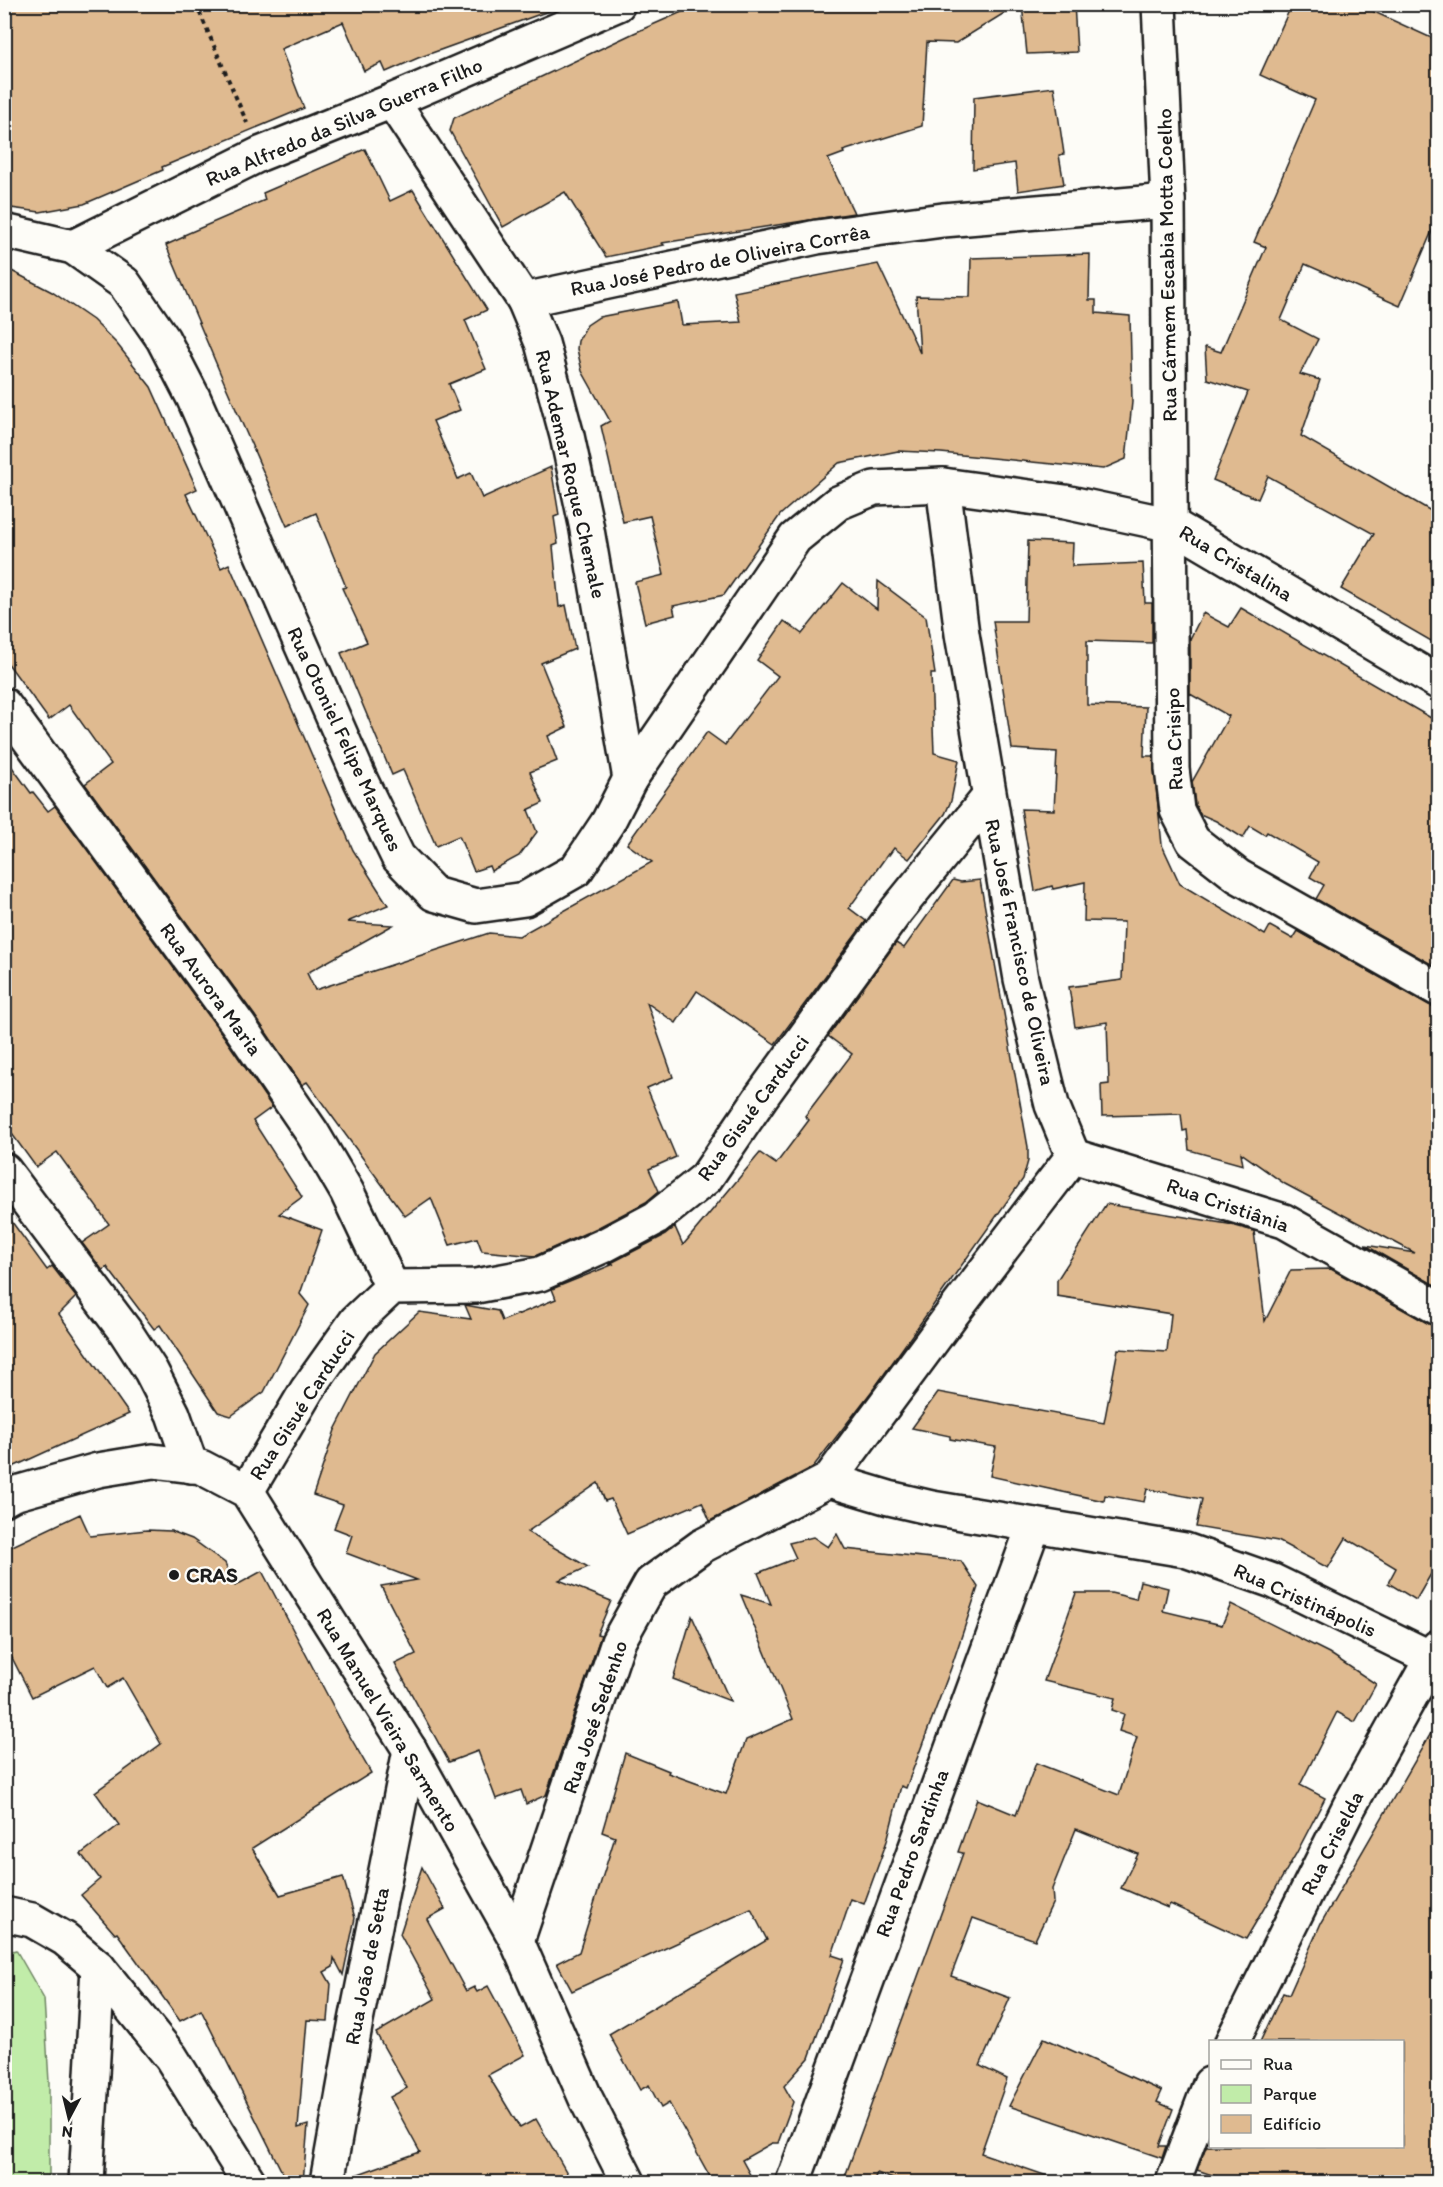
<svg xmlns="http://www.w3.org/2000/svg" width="1443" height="2187" font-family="Itim,sans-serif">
	<rect width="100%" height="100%" fill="#fdfcf7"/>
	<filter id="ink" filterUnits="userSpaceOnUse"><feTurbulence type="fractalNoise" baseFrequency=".0167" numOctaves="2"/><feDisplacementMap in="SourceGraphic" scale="12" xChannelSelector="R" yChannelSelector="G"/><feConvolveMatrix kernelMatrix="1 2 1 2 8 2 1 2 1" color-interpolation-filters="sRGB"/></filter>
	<g filter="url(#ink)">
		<polygon fill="#c1eca9" stroke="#6e8462" stroke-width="1.5" points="16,1950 44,1999 49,2082 49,2182 5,2182 5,1953"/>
		<g fill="#dfba90" stroke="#1c1c1c" stroke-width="1.5">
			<polygon points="4,4 556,4 557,8 418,58 386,72 382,63 364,71 343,22 281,49 304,108 162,167 163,170 84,204 40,212 4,207"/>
			<polygon points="700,4 1019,4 956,43 927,42 922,126 843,151 844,153 828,159 854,213 662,243 664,245 606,257 565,192 503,227 450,131 454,118 634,33"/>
			<polygon points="1022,4 1074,4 1077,52 1027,54"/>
			<polygon points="1292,4 1357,4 1438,41 1438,217 1400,306 1305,264 1281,320 1318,339 1300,374 1320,380 1301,436 1438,515 1438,645 1341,589 1374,534 1268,476 1258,499 1213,480 1248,392 1207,379 1205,347 1221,352 1266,247 1254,242 1315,100 1260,75"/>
			<polygon points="1054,87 1064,154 1059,155 1064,184 1018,191 1015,163 973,169 974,97"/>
			<polygon points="365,149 390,201 413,190 487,310 465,320 486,369 449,384 460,410 433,421 458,479 471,473 482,498 551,467 559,515 554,517 558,544 553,546 559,607 566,605 575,649 541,663 567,727 548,736 557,761 530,772 543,803 528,810 537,832 519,856 491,871 489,866 474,871 459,836 436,846 403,770 392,775 341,653 367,642 342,588 346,587 316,513 287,526 224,382 166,245 184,237 184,235 265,200 263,193"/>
			<polygon points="1090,254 1089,300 1096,300 1096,313 1130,316 1132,402 1126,459 1103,469 941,453 898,451 839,463 780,515 724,595 673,606 675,615 645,623 635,582 664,575 650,516 623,522 601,426 610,421 582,371 577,349 578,341 587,325 599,317 678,302 682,325 741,322 734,292 878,264 920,353 916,296 970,297 971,258"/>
			<polygon points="4,267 52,292 93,320 117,344 151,387 197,489 186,494 221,568 229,564 353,850 388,905 347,922 393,925 307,973 315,990 489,933 519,936 652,862 627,844 707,732 725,745 778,676 757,660 784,621 802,634 843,583 877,609 878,581 926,617 935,674 931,674 934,753 959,760 951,801 945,814 909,859 894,848 889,855 888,854 849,908 866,921 775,1044 697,991 676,1023 647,1003 673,1077 647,1088 676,1157 649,1169 659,1191 646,1202 597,1228 535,1256 482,1251 477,1238 450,1245 431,1198 405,1216 307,1082 302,1085 255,1016 85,784 111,764 69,705 49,720 4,658"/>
			<polygon points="1028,541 1073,543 1072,566 1143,563 1145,603 1152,603 1152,643 1087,641 1087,705 1146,707 1144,756 1153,756 1162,845 1180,884 1265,935 1270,926 1293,939 1298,931 1429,1005 1438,1008 1438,1287 1365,1245 1415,1253 1285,1184 1241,1153 1243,1165 1189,1150 1187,1130 1183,1131 1181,1114 1102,1116 1101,1085 1109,1084 1107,1022 1075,1027 1069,987 1122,980 1124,922 1084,921 1085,882 1053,889 1052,886 1035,891 1021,809 1054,810 1057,752 1012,749 993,621 1026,621"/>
			<polygon points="1241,608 1438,722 1438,968 1316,899 1324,885 1310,877 1318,862 1267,832 1265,835 1250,826 1243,838 1216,821 1200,814 1195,804 1192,782 1229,716 1190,694 1190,639 1203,613 1229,627"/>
			<polygon points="4,756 31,793 33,792 48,811 55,806 225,1038 272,1107 253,1121 302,1197 279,1214 322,1230 300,1294 309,1305 264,1392 231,1416 218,1412 160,1325 154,1329 107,1267 103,1271 82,1243 109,1224 57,1152 36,1167 4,1123"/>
			<polygon points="953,880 961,882 980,880 1028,1147 1028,1161 1023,1179 875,1387 813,1467 710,1521 702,1502 627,1534 611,1499 605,1501 598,1483 527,1532 588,1567 559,1580 611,1601 597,1634 601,1635 546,1795 526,1804 521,1790 496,1799 478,1751 449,1762 395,1664 416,1654 381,1586 417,1580 346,1553 352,1535 334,1528 343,1505 313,1495 335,1430 375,1353 419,1312 471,1319 465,1305 498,1311 502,1321 556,1299 552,1289 614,1264 609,1264 665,1235 675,1227 683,1245 760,1153 776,1164 809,1120 805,1116 852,1054 828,1036 896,943 904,948"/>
			<polygon points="1106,1204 1228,1224 1254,1231 1265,1321 1291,1270 1331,1269 1429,1324 1438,1327 1438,1562 1416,1600 1388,1583 1396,1568 1346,1538 1328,1568 1278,1541 1196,1527 1202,1499 1147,1489 1144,1502 1105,1495 1104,1501 990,1476 996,1447 950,1439 950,1436 912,1428 938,1392 1104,1423 1118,1349 1167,1352 1171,1314 1057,1296 1057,1280"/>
			<polygon points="4,1211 47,1270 52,1266 76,1297 59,1314 129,1414 4,1471"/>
			<polygon points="80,1514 90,1536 147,1530 171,1531 192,1539 225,1563 235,1586 262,1571 341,1721 371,1773 252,1848 280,1895 343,1877 355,1918 343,1975 334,1958 333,1967 324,1972 331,1984 328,2021 307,2020 298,2128 308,2125 303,2182 287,2182 201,2010 180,2021 117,1933 115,1934 81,1895 100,1879 81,1854 119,1825 95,1792 161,1744 123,1678 107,1688 95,1666 32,1697 4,1642 4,1550"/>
			<polygon points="837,1534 845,1549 961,1561 978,1587 951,1668 906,1788 901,1786 887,1841 864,1904 851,1899 832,1955 844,1959 809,2058 784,2086 793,2102 778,2143 772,2143 742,2160 754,2182 713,2182 669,2103 661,2108 649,2085 640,2090 609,2034 767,1940 751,1909 572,1991 557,1963 579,1952 615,1837 602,1832 625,1753 669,1771 668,1773 726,1794 746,1740 793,1719 741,1595 771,1604 758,1573 796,1558 789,1543 813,1537 828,1547"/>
			<polygon points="1140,1581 1168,1588 1163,1611 1222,1625 1231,1604 1329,1653 1376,1684 1355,1722 1337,1712 1300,1785 1325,1798 1296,1854 1246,1939 1170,1904 1168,1908 1121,1888 1138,1854 1076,1829 1052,1889 1053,1902 1035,1940 973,1918 951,1976 1010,1998 980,2066 1007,2079 981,2153 1053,2178 1052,2182 901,2182 877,2173 873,2182 843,2182 963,1853 958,1852 977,1799 1016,1815 1036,1763 1119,1795 1137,1737 1119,1731 1124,1714 1112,1710 1115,1698 1044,1681 1076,1593 1111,1593 1136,1599"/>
			<polygon points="692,1616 730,1701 673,1679"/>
			<polygon points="1438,1721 1438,2182 1233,2182 1197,2170 1206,2146 1402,2146 1402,2042 1260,2042 1283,1993 1289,1995 1321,1923"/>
			<polygon points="422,1867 445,1909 427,1919 466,1991 474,1987 477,1992 488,1986 525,2055 488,2075 520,2128 536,2119 572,2182 347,2182 347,2178 420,2152 390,2097 407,2088 376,2033 435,1999 400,1934"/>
			<polygon points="1044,2038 1162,2091 1157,2102 1173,2109 1159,2146 1166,2146 1162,2158 1009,2106"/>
		</g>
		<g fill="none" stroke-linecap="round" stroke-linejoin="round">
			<defs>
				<g id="minor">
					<polyline points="1159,4 1168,201 1172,769 1177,810 1193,841 1238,876 1438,989"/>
					<polyline points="392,101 524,300 542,343 567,436 586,524 630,779"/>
					<polyline points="4,231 73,247 124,283 163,339 193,397 361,781 398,857 434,894 476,906 525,899 576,870 608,822 630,779 795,538 838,503 874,488 943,485 1065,502 1172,525 1438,682"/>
					<polyline points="73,247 260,154 392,101 618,4"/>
					<polyline points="524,300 817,237 943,220 1168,201"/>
					<polyline points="4,705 240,1027 313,1134 347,1192 392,1287"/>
					<polyline points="1073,1156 1284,1221 1438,1308"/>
					<polyline points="4,1170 125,1331 151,1371 173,1414 191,1466"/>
					<polyline points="829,1480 952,1314 1073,1156 1052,1105 1021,979 962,634 943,485"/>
					<polyline points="247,1491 307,1390 356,1321 392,1287 476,1286 540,1274 605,1245 656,1218 706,1178 761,1097 897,910 989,797"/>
					<polyline points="4,1499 13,1494 98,1470 153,1461 201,1467 247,1491 410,1750 517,1941 586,2099 628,2182"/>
					<polyline points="4,1914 32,1920 65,1939 98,1967 171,2057 249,2182"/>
					<polyline points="517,1941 618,1642 651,1583 702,1546 829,1480 889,1498 932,1508 1185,1550 1273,1581 1431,1658"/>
					<polyline points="1232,2042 1349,1807 1438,1647"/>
					<polyline points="86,2182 98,1967"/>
					<polyline points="327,2182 355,2026 410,1750"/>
					<polyline points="793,2182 1034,1525"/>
					<polyline points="1173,2182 1210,2084"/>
				</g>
			</defs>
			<use href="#minor" stroke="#1c1c1c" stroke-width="38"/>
			<polyline stroke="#1c1c1c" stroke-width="4" stroke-dasharray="4.5 4.5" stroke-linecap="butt" points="196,4 247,123"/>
			<use href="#minor" stroke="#fdfcf7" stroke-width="33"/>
		</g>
	</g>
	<circle fill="#1c1c1c" stroke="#fdfcf7" stroke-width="2" cx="174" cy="1575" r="6"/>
	<g text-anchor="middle" stroke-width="4.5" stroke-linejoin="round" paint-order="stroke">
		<g font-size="21" fill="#1c1c1c" stroke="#fdfcf7">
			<text transform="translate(344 122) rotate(-23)" y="7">Rua Alfredo da Silva Guerra Filho</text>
			<text transform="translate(720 260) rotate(-11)" y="7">Rua José Pedro de Oliveira Corrêa</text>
			<text transform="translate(1167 265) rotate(-91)" y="7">Rua Cármem Escabia Motta Coelho</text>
			<text transform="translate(571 474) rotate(77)" y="7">Rua Ademar Roque Chemale</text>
			<text transform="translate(1236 563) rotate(31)" y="7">Rua Cristalina</text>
			<text transform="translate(345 739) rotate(65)" y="7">Rua Otoniel Felipe Marques</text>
			<text transform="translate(1174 739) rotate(-92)" y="7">Rua Crisipo</text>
			<text transform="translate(1020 952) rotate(78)" y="7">Rua José Francisco de Oliveira</text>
			<text transform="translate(211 989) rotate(54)" y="7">Rua Aurora Maria</text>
			<text transform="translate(753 1108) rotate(-54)" y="7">Rua Gisué Carducci</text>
			<text transform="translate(1228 1205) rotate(19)" y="7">Rua Cristiânia</text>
			<text transform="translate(302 1405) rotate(-57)" y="7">Rua Gisué Carducci</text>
			<text transform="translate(1305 1600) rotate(24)" y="7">Rua Cristinápolis</text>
			<text transform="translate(595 1717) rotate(-71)" y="7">Rua José Sedenho</text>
			<text transform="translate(388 1720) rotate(59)" y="7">Rua Manuel Vieira Sarmento</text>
			<text transform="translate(1332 1843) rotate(-63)" y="7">Rua Criselda</text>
			<text transform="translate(912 1853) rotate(-70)" y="7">Rua Pedro Sardinha</text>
			<text transform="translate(367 1966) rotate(-79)" y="7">Rua João de Setta</text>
		</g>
		<g font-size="21" font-weight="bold" fill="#1c1c1c" stroke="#fdfcf7" text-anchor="start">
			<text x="186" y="1582">CRAS</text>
		</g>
	</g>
	<rect width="1443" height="2187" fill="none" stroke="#fdfcf7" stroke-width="24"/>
	<rect x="12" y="12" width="1419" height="2163" fill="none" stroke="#1c1c1c" stroke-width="2" filter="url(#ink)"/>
	<rect x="1209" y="2040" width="195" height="108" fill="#fdfcf7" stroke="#a3a29f" stroke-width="1.5"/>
	<rect x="1221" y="2060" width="30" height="9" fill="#fdfcf7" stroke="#a3a29f" stroke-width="1.5"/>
	<text x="1263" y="2070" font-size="18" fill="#1c1c1c">Rua</text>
	<rect x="1221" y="2085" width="30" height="18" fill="#c1eca9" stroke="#a3a29f" stroke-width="1.5"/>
	<text x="1263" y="2100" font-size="18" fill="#1c1c1c">Parque</text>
	<rect x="1221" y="2115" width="30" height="18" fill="#dfba90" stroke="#a3a29f" stroke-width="1.5"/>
	<text x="1263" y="2130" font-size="18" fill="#1c1c1c">Edifício</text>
	<g transform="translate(69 2118) rotate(187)" stroke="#fdfcf7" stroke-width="4.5" paint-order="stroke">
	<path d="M0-4.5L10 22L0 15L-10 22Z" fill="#1c1c1c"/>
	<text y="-9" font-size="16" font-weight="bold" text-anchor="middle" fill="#1c1c1c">N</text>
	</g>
</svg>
